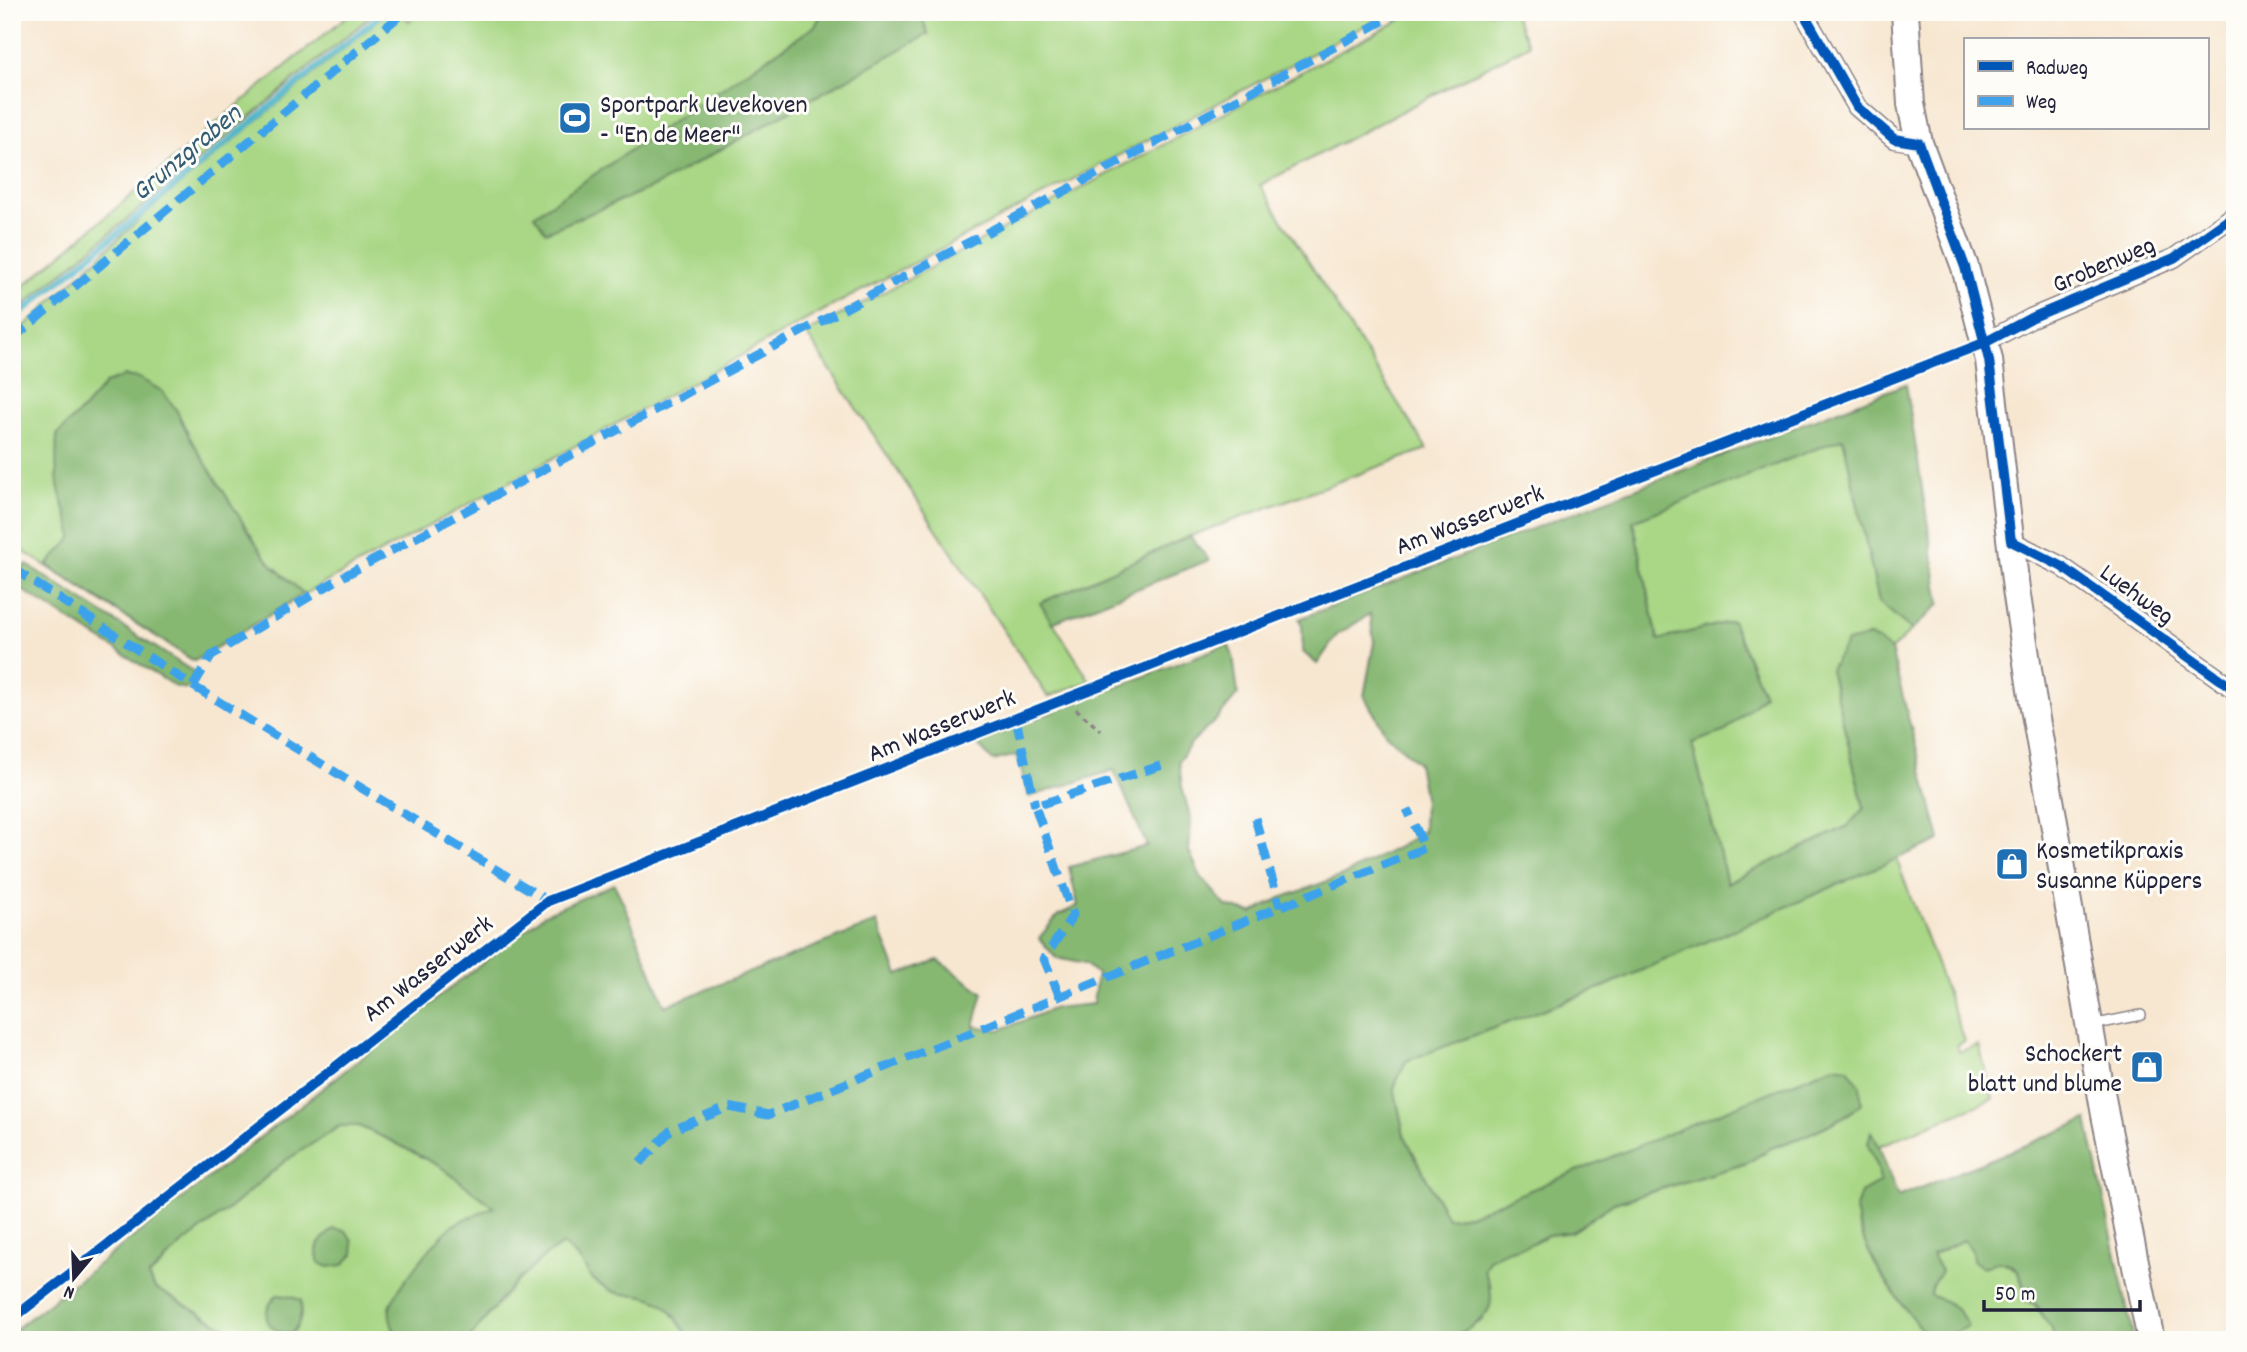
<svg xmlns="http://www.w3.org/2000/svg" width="2247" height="1352" font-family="Dekko,sans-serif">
	<rect width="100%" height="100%" fill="#fdfcf7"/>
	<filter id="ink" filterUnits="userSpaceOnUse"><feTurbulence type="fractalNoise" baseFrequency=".0143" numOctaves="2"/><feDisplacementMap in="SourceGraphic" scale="14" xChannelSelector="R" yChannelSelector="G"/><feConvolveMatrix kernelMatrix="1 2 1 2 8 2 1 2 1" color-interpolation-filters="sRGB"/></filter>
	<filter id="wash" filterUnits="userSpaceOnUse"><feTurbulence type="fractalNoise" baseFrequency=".00686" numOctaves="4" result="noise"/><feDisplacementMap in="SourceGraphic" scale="28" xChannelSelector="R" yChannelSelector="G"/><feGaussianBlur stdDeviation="1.57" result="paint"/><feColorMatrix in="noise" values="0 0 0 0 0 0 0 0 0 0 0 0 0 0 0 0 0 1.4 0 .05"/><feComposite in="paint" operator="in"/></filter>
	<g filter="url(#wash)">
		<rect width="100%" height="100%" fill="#f7e7d1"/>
		<g fill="#a9d785" stroke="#667c60" stroke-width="2">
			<polygon points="352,12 376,12 12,315 12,296 238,105"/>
			<polygon points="388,12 401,12 409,21 420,12 838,12 928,34 920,12 1391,12 817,314 304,594 194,661 12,544 12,338 147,212"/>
			<polygon points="1415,12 1513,12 1529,45 1260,185 1427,449 1190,536 1041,603 1090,681 1048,697 806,333"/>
			<polygon points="1843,438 1879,602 1912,630 1891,650 1870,636 1830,669 1864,808 1848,826 1727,883 1691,742 1725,731 1658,640 1633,520"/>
			<path d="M 1896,858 L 1965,1041 L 1957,1045 L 1959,1052 L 1979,1045 L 1993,1099 L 1879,1146 L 1871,1132 L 1868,1145 L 1878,1167 L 1880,1183 L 1861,1193 C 1859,1200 1855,1208 1856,1214 C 1864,1258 1902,1307 1931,1340 L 1450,1340 L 1482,1320 L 1491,1286 L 1484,1271 L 1489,1259 L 1506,1251 L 1526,1246 L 1548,1235 L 1571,1232 L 1614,1203 L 1747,1163 L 1771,1148 L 1800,1138 L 1830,1124 L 1850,1113 L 1861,1103 L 1860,1086 L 1469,1215 L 1447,1218 L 1404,1135 L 1394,1087 L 1406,1061 L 1603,987 Z"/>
			<polygon points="340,1126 359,1126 392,1141 441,1167 495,1207 453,1225 430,1250 402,1286 393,1330 399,1340 248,1340 155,1288 148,1277 180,1246 231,1207 285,1161"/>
			<path d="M 1963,1240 C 1978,1256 1993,1255 2010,1266 C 2023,1273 2019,1283 2026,1293 C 2035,1308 2051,1321 2054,1340 L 1939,1340 L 1967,1326 L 1929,1295 C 1934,1276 1942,1277 1932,1255 Z"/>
			<path d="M 563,1244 C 569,1250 577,1256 582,1263 C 591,1276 589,1278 603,1286 C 620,1297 627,1293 644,1296 C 667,1300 680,1321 689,1340 L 468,1340 L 512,1286 L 545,1256 Z"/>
		</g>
		<g fill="#86b872" stroke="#546d56" stroke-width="2">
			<polygon points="823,12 920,12 928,34 655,186 546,232 534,215 815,26"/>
			<path d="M 124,376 L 139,378 L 162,391 L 176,409 L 190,438 L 259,548 L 272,565 L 304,594 L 194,661 L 47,565 L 72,538 C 71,521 66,515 62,501 C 55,479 56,457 57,435 L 83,409 L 106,383 Z"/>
			<path d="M 1906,384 L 1940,604 L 1912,630 L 1879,602 L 1843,438 L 1633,521 L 1658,640 L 1732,621 L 1764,695 L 1726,731 L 1692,743 L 1727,883 L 1848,826 L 1864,808 L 1830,669 L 1847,642 L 1870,636 L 1891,650 L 1940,840 L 1603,987 L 1406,1061 L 1394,1087 L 1404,1135 L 1447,1218 L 1469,1215 L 1834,1066 L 1848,1068 L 1860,1086 L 1862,1103 L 1850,1113 L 1830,1124 L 1800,1138 L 1771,1148 L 1747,1163 L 1614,1203 L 1571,1232 L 1548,1235 L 1526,1246 L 1506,1251 L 1489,1259 L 1484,1271 C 1503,1313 1482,1319 1450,1340 L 689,1340 C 680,1321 667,1300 644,1296 C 627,1293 620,1297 603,1286 C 589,1278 591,1276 582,1263 C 577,1256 569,1250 563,1244 L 545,1256 L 512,1286 L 468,1340 L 399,1340 C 394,1332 388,1318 390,1308 C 392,1293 440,1234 454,1225 C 466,1217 482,1213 494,1207 L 441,1167 L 392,1141 L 359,1126 L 340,1126 L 285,1161 L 231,1207 L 180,1246 L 148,1277 L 155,1288 L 248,1340 L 12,1340 L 12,1332 L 545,914 L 614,884 L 624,904 L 665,1006 L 877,922 L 898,975 L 938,960 L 983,993 L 974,1026 L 1000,1030 L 1055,1008 L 1093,1004 L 1097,974 L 1085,964 L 1056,958 L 1039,938 L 1058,915 L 1078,906 L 1069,867 L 1147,846 L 1114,770 L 1029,797 L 1017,755 L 993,761 L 975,742 L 1228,644 L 1233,656 L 1238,694 L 1217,719 L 1192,742 L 1179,761 L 1182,787 L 1191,820 L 1189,851 L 1201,877 L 1226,906 L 1252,913 L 1281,898 L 1342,876 L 1404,844 L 1423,831 L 1424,796 L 1418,763 L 1386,734 L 1364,696 L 1374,642 L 1370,614 L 1337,635 L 1317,664 L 1303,652 L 1302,626 L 1299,619 Z"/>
			<polygon points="1190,536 1209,560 1052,623 1040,603"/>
			<polygon points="26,564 192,671 196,683 188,689 176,687 19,588 17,575"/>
			<path d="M 2087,1120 L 2134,1340 L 2054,1340 L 2053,1333 L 2037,1305 L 2022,1300 C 2027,1285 2019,1261 1999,1262 C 1995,1262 1987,1266 1983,1268 L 1973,1260 L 1972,1250 L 1963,1240 L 1932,1255 L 1941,1271 L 1931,1287 L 1930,1295 C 1949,1302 1959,1307 1968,1326 L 1939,1340 L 1931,1340 L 1915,1322 L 1879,1271 L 1865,1243 L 1855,1211 L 1861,1193 L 1880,1182 L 1878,1167 L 1868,1145 L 1871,1132 L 1879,1146 L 1898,1197 Z"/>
			<path d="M 334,1229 L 346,1231 L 352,1240 L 354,1254 L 343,1265 L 329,1267 L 319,1263 C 313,1244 321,1240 334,1229 Z"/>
			<path d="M 277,1295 L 288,1296 L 301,1300 C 302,1315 301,1323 291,1334 C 265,1331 259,1314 277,1295 Z"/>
		</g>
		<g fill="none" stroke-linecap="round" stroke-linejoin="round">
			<polyline stroke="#4bb4c9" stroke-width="6" points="12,321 384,12"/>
		</g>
	</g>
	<g filter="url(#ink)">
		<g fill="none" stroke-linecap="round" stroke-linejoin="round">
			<defs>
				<g id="service">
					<polyline points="2092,1025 2141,1015"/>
					<polyline points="12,1319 548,901 1060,701 1982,344"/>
				</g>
				<g id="minor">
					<polyline points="1803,12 1857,107 1894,139 1919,143"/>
					<polyline points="1984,343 2031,318 2174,258 2235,215"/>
					<polyline points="2011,541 2061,566 2235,690"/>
				</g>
				<polyline id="secondary" points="1905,12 1911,104 1919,143 1965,267 1989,360 2016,589 2032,696 2105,1115 2151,1340"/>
			</defs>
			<use href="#service" stroke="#8c8486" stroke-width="12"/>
			<use href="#minor" stroke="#8c8486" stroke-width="21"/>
			<use href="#secondary" stroke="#8c8486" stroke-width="30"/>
			<polyline stroke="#8c8486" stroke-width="3.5" stroke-dasharray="5 5" stroke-linecap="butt" points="1076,709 1101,731"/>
			<use href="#service" stroke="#fff" stroke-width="9"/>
			<use href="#minor" stroke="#fff" stroke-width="18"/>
			<use href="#secondary" stroke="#fff" stroke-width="26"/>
			<g stroke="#3ea2ec" stroke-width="9" stroke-dasharray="18 9" stroke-linecap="butt">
				<polyline points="12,339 404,12"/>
				<polyline points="12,568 193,686 548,901"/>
				<polyline points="193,686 212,655 344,576 1400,12"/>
				<polyline points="1016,719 1035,806"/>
				<polyline points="1255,818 1280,907"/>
				<polyline points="1060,997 1044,959 1073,915 1035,806 1169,763"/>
				<polyline points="640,1163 670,1131 729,1107 768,1115 1425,848 1407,809"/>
			</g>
			<defs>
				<g id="cycleway">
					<polyline points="1803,12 1857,107 1894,139 1919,143 1965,267 1989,360 2011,541 2061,566 2235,690"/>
					<polyline points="12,1319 548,901 1060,701 1984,343 2031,318 2174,258 2235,215"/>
				</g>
			</defs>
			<use href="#cycleway" stroke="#fdfcf7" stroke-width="15"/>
			<use href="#cycleway" stroke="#0057b8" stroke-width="10"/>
		</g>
	</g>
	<defs>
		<symbol id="stadium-square" viewBox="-11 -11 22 22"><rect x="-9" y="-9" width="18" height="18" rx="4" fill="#1f6fb2" stroke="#fdfcf7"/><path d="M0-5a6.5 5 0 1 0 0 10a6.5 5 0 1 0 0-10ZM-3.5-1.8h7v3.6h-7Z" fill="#fff"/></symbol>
		<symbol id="shop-square" viewBox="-11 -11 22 22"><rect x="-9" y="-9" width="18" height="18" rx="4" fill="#1f6fb2" stroke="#fdfcf7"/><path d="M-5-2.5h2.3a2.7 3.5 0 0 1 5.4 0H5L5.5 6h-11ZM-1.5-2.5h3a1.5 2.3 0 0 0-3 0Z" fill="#fff"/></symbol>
	</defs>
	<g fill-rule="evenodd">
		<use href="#stadium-square" x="556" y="99" width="38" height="38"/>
		<use href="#shop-square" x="1993" y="845" width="38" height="38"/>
		<use href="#shop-square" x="2128" y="1048" width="38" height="38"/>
	</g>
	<g text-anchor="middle" stroke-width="6" stroke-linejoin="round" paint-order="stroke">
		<g font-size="26" fill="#22223b" stroke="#fdfcf7" text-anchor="start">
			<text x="600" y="112">Sportpark Uevekoven<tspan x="600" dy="30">- "En de Meer"</tspan></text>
			<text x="2036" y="858">Kosmetikpraxis<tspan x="2036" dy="30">Susanne Küppers</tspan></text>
			<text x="2122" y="1061" text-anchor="end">Schockert<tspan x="2122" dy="30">blatt und blume</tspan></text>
		</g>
		<g font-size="26" fill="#22223b" stroke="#fdfcf7">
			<text transform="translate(2103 263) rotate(-23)" y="9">Grobenweg</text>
			<text transform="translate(1469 518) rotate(-21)" y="9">Am Wasserwerk</text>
			<text transform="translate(2138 593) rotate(36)" y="9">Luehweg</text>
			<text transform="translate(941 724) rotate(-22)" y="9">Am Wasserwerk</text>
			<text transform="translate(427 967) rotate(-38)" y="9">Am Wasserwerk</text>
		</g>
		<g font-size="28" font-style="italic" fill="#325c74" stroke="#fdfcf7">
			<text transform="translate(185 151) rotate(-40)" y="10">Grunzgraben</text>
		</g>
	</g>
	<rect width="2247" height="1352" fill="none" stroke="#fdfcf7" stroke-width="42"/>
	<rect x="1964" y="38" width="245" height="91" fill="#fdfcf7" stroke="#a5a5ac" stroke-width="2"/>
	<rect x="1978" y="61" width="35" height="10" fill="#0057b8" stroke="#a5a5ac" stroke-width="2"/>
	<text x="2026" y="74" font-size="21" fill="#22223b">Radweg</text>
	<rect x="1978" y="96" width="35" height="10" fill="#3ea2ec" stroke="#a5a5ac" stroke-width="2"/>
	<text x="2026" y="108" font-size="21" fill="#22223b">Weg</text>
	<g transform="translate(74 1278) rotate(199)" stroke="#fdfcf7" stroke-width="5" paint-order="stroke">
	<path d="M0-5L12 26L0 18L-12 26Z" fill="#22223b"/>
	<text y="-10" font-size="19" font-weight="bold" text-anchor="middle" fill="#22223b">N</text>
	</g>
	<path d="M1984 1300v10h156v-10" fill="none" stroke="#22223b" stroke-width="3.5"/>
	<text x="1995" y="1300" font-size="21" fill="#22223b" stroke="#fdfcf7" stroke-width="5" paint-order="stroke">50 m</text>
</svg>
